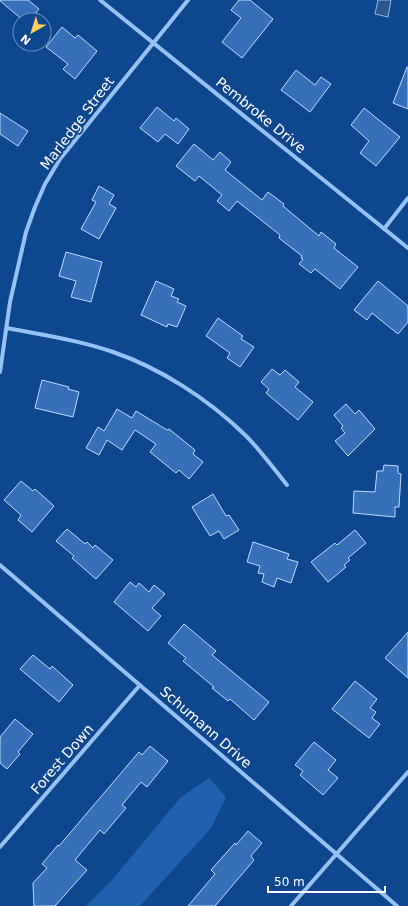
<svg xmlns="http://www.w3.org/2000/svg" width="408" height="906" font-family="'DejaVu Sans',sans-serif">
	<rect width="100%" height="100%" fill="#0f478f"/>
	<polygon fill="#2060af" points="209,778 226,797 211,828 140,906 86,906 112,880 181,797"/>
	<polygon fill="#2e578d" stroke="#89bcf7" points="378,0 391,0 388,17 375,14"/>
	<g fill="#3770b9" stroke="#bfdbfe">
		<polygon points="0,0 28,0 39,9 30,20 23,20 0,1"/>
		<polygon points="239,0 250,0 273,19 242,58 222,42 241,18 231,10"/>
		<polygon points="62,27 75,38 78,35 97,51 75,79 63,69 68,64 46,47"/>
		<polygon points="407,67 408,67 408,109 393,103"/>
		<polygon points="296,70 315,85 321,77 331,84 310,112 281,90"/>
		<polygon points="157,107 174,121 176,118 189,129 178,144 165,134 158,142 140,128"/>
		<polygon points="364,108 400,137 376,166 360,153 369,141 351,125"/>
		<polygon points="0,113 28,131 18,146 0,134"/>
		<polygon points="194,144 213,160 220,152 231,162 225,170 262,200 268,192 284,204 283,206 319,236 321,232 336,244 334,248 358,267 340,289 315,269 311,273 299,264 303,259 301,258 302,256 279,238 280,235 237,201 229,211 217,201 222,195 199,176 195,181 176,166"/>
		<polygon points="99,186 114,195 109,204 116,208 99,239 81,229 96,202 92,200"/>
		<polygon points="66,252 102,262 91,302 71,297 76,281 59,276"/>
		<polygon points="156,281 174,289 171,296 179,299 177,302 186,306 177,327 168,324 167,327 141,315"/>
		<polygon points="378,281 408,306 408,322 398,334 372,313 367,320 354,310"/>
		<polygon points="218,318 243,336 241,339 254,347 240,367 227,358 230,353 206,336"/>
		<polygon points="272,369 280,375 285,370 299,382 295,387 313,402 298,420 266,393 269,389 261,382"/>
		<polygon points="42,380 69,387 68,389 79,392 73,417 35,408"/>
		<polygon points="346,404 355,414 359,410 375,429 348,456 335,441 345,433 341,428 343,426 334,415"/>
		<polygon points="117,409 132,418 136,411 167,430 169,429 195,450 193,454 203,462 189,479 179,470 176,473 150,452 156,444 135,430 122,450 107,440 99,455 86,448 98,427 104,431"/>
		<polygon points="384,465 398,466 398,473 401,474 399,507 395,507 395,517 353,513 354,491 375,492 377,471 383,471"/>
		<polygon points="21,481 33,491 35,489 54,506 32,532 18,520 21,515 4,500"/>
		<polygon points="213,494 226,516 229,515 239,530 224,539 219,531 210,536 192,507"/>
		<polygon points="67,529 85,544 87,542 93,548 95,545 113,560 96,579 72,558 74,556 56,541"/>
		<polygon points="355,530 366,543 348,558 350,560 344,565 346,567 328,582 311,562 335,543 337,545"/>
		<polygon points="253,542 289,554 287,559 298,562 291,583 277,578 274,587 262,582 264,574 258,573 260,566 247,562"/>
		<polygon points="130,582 136,587 139,583 149,592 154,585 165,594 152,608 161,616 148,631 114,602"/>
		<polygon points="184,624 216,651 212,655 269,702 254,720 230,699 228,701 212,688 214,687 183,661 186,658 168,643"/>
		<polygon points="408,632 408,678 385,658"/>
		<polygon points="33,655 50,669 52,666 73,685 59,702 20,669"/>
		<polygon points="355,681 377,699 370,708 376,712 372,718 380,724 369,738 332,709"/>
		<polygon points="15,719 33,734 18,752 20,754 7,769 0,763 0,737"/>
		<polygon points="314,742 336,760 328,770 338,778 323,795 300,775 303,771 295,765"/>
		<polygon points="150,746 168,761 147,787 141,782 122,805 126,808 104,834 100,830 75,860 87,870 55,906 34,906 33,883 47,868 42,864 58,845 59,846 139,752 142,755"/>
		<polygon points="248,831 262,843 251,856 254,860 215,906 188,906 215,874 211,870 235,843 236,845"/>
	</g>
	<g fill="none" stroke-linecap="round" stroke-linejoin="round">
		<g stroke="#98c1f3" stroke-width="4">
			<polyline points="100,0 408,248"/>
			<polyline points="384,229 408,198"/>
			<path d="M 7,328 C 42,335 79,340 113,352 C 160,368 208,399 244,434 C 260,449 273,468 287,485"/>
			<polyline points="0,372 10,302 26,232 35,207 45,184 60,159 188,0"/>
			<polyline points="0,565 397,906"/>
			<polyline points="0,847 140,685"/>
			<polyline points="291,906 408,772"/>
		</g>
	</g>
	<g text-anchor="middle" stroke-width="4" stroke-linejoin="round" paint-order="stroke">
		<g font-size="14" fill="#fff" stroke="#0f478f">
			<text transform="translate(261 115) rotate(39)" y="5">Pembroke Drive</text>
			<text transform="translate(77 123) rotate(-53)" y="5">Marledge Street</text>
			<text transform="translate(206 727) rotate(41)" y="5">Schumann Drive</text>
			<text transform="translate(62 759) rotate(-49)" y="5">Forest Down</text>
		</g>
	</g>
	<g transform="translate(32 32) rotate(219)"><circle r="19" fill="#0f478f" stroke="#6f91bc"/>
	<path d="M0-3L7 15L0 10L-7 15Z" fill="#ffd05a"/>
	<text y="-6" font-size="11" font-weight="bold" text-anchor="middle" fill="#ffffff">N</text>
	</g>
	<path d="M268 886v6h117v-6" fill="none" stroke="#ffffff" stroke-width="2"/>
	<text x="274" y="886" font-size="12" fill="#ffffff" stroke="#0f478f" stroke-width="3" paint-order="stroke">50 m</text>
</svg>
